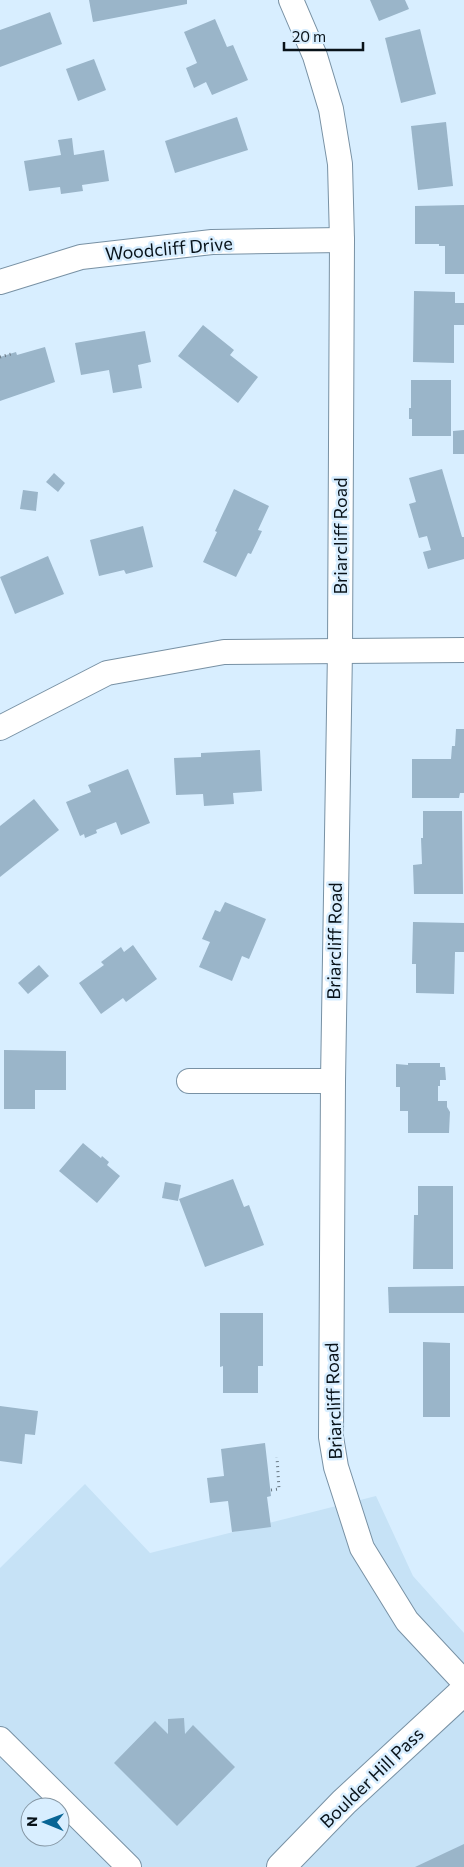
<svg xmlns="http://www.w3.org/2000/svg" width="464" height="1867" font-family="Commissioner,sans-serif">
	<rect width="100%" height="100%" fill="#d8eeff"/>
	<path fill="#c6e2f6" fill-rule="evenodd" d="M 85,1484 L 150,1553 L 376,1496 L 413,1576 L 464,1633 L 464,1867 L 0,1867 L 0,1568 ZM 30,1807 L 60,1807 L 60,1837 L 30,1837 Z"/>
	<g fill="#9ab5c9">
		<polygon points="89,0 187,0 187,4 93,22"/>
		<polygon points="370,0 405,0 409,9 379,21"/>
		<polygon points="50,12 62,44 0,67 0,30"/>
		<polygon points="215,19 227,47 233,45 248,80 212,95 206,82 194,88 186,68 197,63 184,32"/>
		<polygon points="420,29 436,94 401,103 385,38"/>
		<polygon points="94,59 106,90 78,101 66,69"/>
		<polygon points="237,117 248,150 175,173 165,141"/>
		<polygon points="446,122 453,186 418,190 411,126"/>
		<polygon points="72,138 74,155 104,150 109,181 82,185 83,191 61,194 60,187 29,191 24,161 61,155 58,140"/>
		<polygon points="464,205 464,274 445,274 445,246 439,246 439,244 415,244 415,206"/>
		<polygon points="414,291 455,292 455,303 464,303 464,325 454,325 454,363 413,362"/>
		<polygon points="203,325 234,350 230,355 258,377 238,403 178,356"/>
		<polygon points="145,331 151,362 138,365 142,388 113,393 109,370 81,375 75,343"/>
		<polygon points="45,347 55,382 0,401 0,357 16,352 17,355"/>
		<polygon points="411,380 451,380 451,436 412,436 412,419 409,419 409,408 411,408"/>
		<polygon points="464,430 464,454 453,454 453,431"/>
		<polygon points="442,469 462,537 464,537 464,559 428,569 423,552 431,550 427,536 419,538 409,504 416,502 409,478"/>
		<polygon points="54,473 65,483 58,492 46,482"/>
		<polygon points="234,489 269,506 258,530 262,531 251,554 248,553 236,577 203,562 217,532 215,531"/>
		<polygon points="23,490 38,492 36,511 20,509"/>
		<polygon points="143,526 153,567 126,574 124,570 99,576 90,540"/>
		<polygon points="48,556 64,594 15,614 0,577"/>
		<polygon points="456,729 464,729 464,793 460,793 459,798 412,798 412,759 451,759 452,746 455,746"/>
		<polygon points="260,750 262,791 233,793 234,804 204,806 203,794 176,795 174,758 201,757 201,753"/>
		<polygon points="128,769 150,823 121,835 116,822 96,830 97,833 85,838 84,834 80,836 66,802 91,792 88,785"/>
		<polygon points="34,799 59,830 0,877 0,826"/>
		<polygon points="423,811 462,811 463,894 414,894 413,865 422,864 421,838 423,838"/>
		<polygon points="225,902 266,919 249,959 242,956 232,981 199,967 210,942 202,939 215,910 220,912"/>
		<polygon points="413,922 464,923 464,952 455,952 454,994 416,993 416,964 412,964"/>
		<polygon points="133,945 157,979 126,1002 123,998 101,1014 79,983 104,965 101,962 121,947 124,952"/>
		<polygon points="39,965 49,976 28,994 18,983"/>
		<polygon points="4,1050 66,1051 66,1090 35,1090 35,1109 4,1109"/>
		<polygon points="408,1063 440,1063 440,1067 445,1067 446,1080 440,1080 440,1086 438,1086 438,1101 447,1101 447,1107 450,1112 449,1133 408,1133 408,1111 400,1111 400,1087 396,1087 396,1064 408,1065"/>
		<polygon points="83,1143 101,1158 102,1156 109,1162 107,1165 120,1176 97,1203 59,1171"/>
		<polygon points="233,1179 244,1207 249,1205 264,1245 205,1267 179,1199"/>
		<polygon points="165,1182 181,1185 178,1201 162,1198"/>
		<polygon points="418,1186 453,1186 453,1269 413,1269 414,1215 418,1215"/>
		<polygon points="464,1286 464,1313 389,1313 388,1287"/>
		<polygon points="220,1313 263,1313 263,1366 258,1366 258,1393 223,1393 223,1366 220,1367"/>
		<polygon points="423,1342 450,1343 450,1417 423,1417"/>
		<polygon points="0,1406 38,1411 35,1435 25,1434 22,1464 0,1461"/>
		<polygon points="265,1443 271,1496 267,1497 271,1527 232,1532 228,1501 210,1503 207,1478 224,1476 221,1449"/>
		<polygon points="184,1718 185,1734 193,1725 235,1767 177,1826 114,1763 155,1721 168,1734 168,1719"/>
		<polygon points="464,1844 464,1867 415,1867"/>
	</g>
	<g fill="none" stroke-linecap="round" stroke-linejoin="round">
		<defs>
			<g id="minor">
				<polyline points="291,0 315,56 331,109 340,164 342,240 340,650 333,1081 331,1437 336,1467 362,1548 407,1621 464,1682"/>
				<polyline points="0,282 81,257 212,242 342,240"/>
				<polyline points="0,728 107,673 224,652 464,650"/>
				<polyline points="189,1081 333,1081"/>
				<polyline points="0,1739 129,1867"/>
			</g>
			<polyline id="tertiary" points="281,1867 344,1802 464,1691"/>
		</defs>
		<use href="#minor" stroke="#7891a4" stroke-width="26"/>
		<use href="#tertiary" stroke="#7891a4" stroke-width="30"/>
		<g stroke="#6a7985" stroke-width="3" stroke-dasharray="1 4" stroke-linecap="butt">
			<polyline points="0,357 11,354"/>
			<polyline points="271,1490 279,1489 277,1457"/>
		</g>
		<use href="#minor" stroke="#fff" stroke-width="24"/>
		<use href="#tertiary" stroke="#fff" stroke-width="28"/>
	</g>
	<g text-anchor="middle" stroke-width="5" stroke-linejoin="round" paint-order="stroke">
		<g font-size="18" fill="#081219" stroke="#d8eeff">
			<text transform="translate(169 249) rotate(-5)" y="6">Woodcliff Drive</text>
			<text transform="translate(341 536) rotate(-90)" y="6">Briarcliff Road</text>
			<text transform="translate(335 941) rotate(-89)" y="6">Briarcliff Road</text>
			<text transform="translate(334 1401) rotate(-92)" y="6">Briarcliff Road</text>
			<text transform="translate(372 1778) rotate(-44)" y="6">Boulder Hill Pass</text>
		</g>
	</g>
	<g transform="translate(45 1822) rotate(271)"><circle r="24" fill="#d8eeff" stroke="#8596a3"/>
	<path d="M0-4L9 19L0 12L-9 19Z" fill="#086595"/>
	<text y="-8" font-size="14" font-weight="bold" text-anchor="middle" fill="#081219">N</text>
	</g>
	<path d="M284 42v8h79v-8" fill="none" stroke="#081219" stroke-width="2.5"/>
	<text x="292" y="42" font-size="15" fill="#081219" stroke="#d8eeff" stroke-width="4" paint-order="stroke">20 m</text>
</svg>
